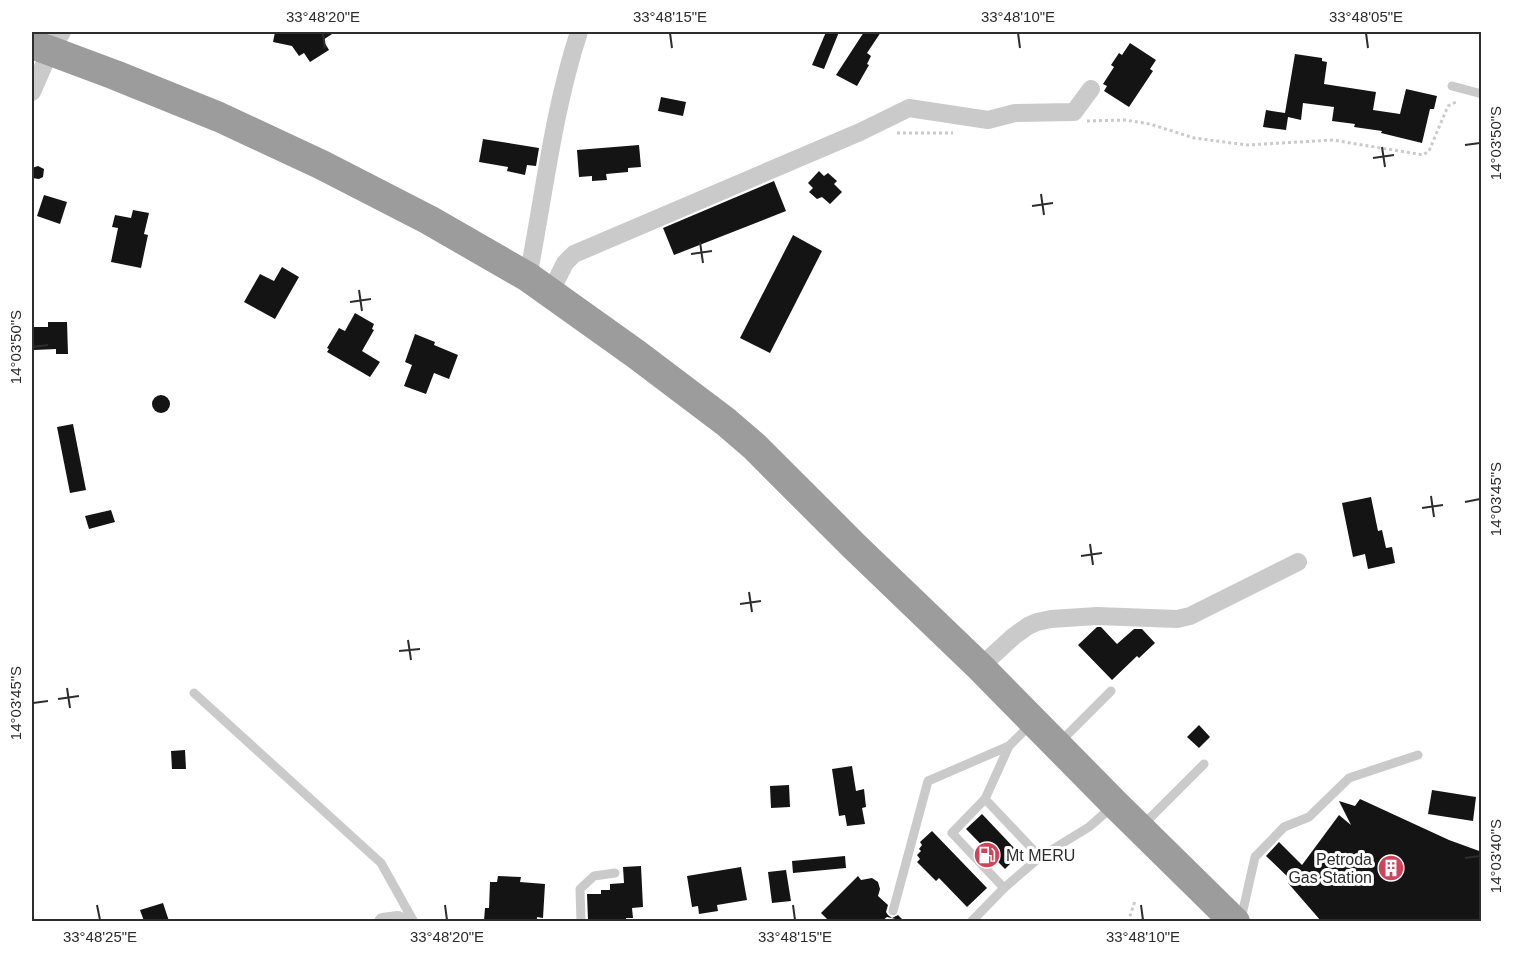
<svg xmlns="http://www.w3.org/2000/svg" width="1513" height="953" font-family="Helvetica,sans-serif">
	<rect width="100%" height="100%" fill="#fff"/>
	<g fill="#141414">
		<polygon points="275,32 335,32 323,40 329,50 310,62 304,53 299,56 292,46 273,42"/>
		<polygon points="826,32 839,32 824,69 812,65"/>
		<polygon points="864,32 881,32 867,53 871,56 867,64 869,65 857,86 836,75"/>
		<polygon points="1130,43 1156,60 1150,69 1153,71 1129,107 1104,91 1107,86 1103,84 1114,67 1111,65 1119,53 1122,55"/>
		<polygon points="1295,54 1322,58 1322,61 1327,62 1324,84 1376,92 1373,110 1400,114 1406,89 1437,96 1434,109 1430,109 1422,143 1381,133 1382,131 1354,127 1355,124 1332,121 1334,107 1303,103 1301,120 1288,117 1286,130 1263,127 1266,110 1285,113"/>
		<polygon points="661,97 686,102 683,116 658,111"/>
		<polygon points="483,139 539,148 536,166 527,165 525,175 507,171 508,167 479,162"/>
		<polygon points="639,145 641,167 628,168 628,172 606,174 607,180 592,181 592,176 579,177 577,150"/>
		<polygon points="38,166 44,169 43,177 39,179 32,178 32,168"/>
		<polygon points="819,171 824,176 828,173 837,181 834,184 842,192 830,204 822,197 817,199 809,192 813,188 808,183"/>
		<polygon points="774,181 786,211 674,255 663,228"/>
		<polygon points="44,195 67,202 60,224 37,216"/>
		<polygon points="133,210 149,213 144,234 148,235 141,268 111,262 118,228 112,227 115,215 131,218"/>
		<polygon points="793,235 822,251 770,353 740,338"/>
		<polygon points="282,267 299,277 275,319 244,302 260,274 274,281"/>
		<polygon points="355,313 374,324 372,329 374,330 362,351 380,362 370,377 327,352 329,349 327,348 339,328 345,331"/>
		<polygon points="48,322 67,322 68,354 56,354 56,349 34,350 33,327 48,327"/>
		<polygon points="415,334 435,342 434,345 458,355 449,379 434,373 426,394 404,386 412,365 405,362"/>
		<circle cx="161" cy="404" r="9"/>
		<polygon points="73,424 86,490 70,493 57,427"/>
		<polygon points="1371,497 1378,531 1382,530 1386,548 1392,547 1395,563 1368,569 1365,554 1353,557 1342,503"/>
		<polygon points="111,510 115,522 89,529 85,516"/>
		<polygon points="1097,627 1101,627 1117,644 1134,629 1142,629 1155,643 1139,658 1137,656 1112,680 1078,645"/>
		<polygon points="1199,725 1210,737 1199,748 1187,737"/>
		<polygon points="185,750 186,769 172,769 171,751"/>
		<polygon points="852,766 856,791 864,789 866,807 862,808 865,824 847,826 845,815 839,816 832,769"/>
		<polygon points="789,785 790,807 771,808 770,786"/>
		<polygon points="1432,790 1476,797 1473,821 1428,814"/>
		<polygon points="1360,799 1449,840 1482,852 1482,921 1321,921 1288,883 1291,880 1266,856 1279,842 1302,865 1339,815 1351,825 1339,801 1355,806"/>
		<polygon points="982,814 1020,854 1005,869 966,829"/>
		<polygon points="932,831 987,888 967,907 939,878 936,881 917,862 920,859 917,855 921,851 919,849 922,845 920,842"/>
		<polygon points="845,856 846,868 793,873 792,861"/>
		<polygon points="641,866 643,907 632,908 633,918 626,918 626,921 608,921 608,919 588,920 587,894 601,894 601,890 610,890 610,884 624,883 623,867"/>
		<polygon points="741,867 747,900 717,905 718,911 699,914 698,906 692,907 687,876"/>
		<polygon points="786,870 791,901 772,903 768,872"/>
		<polygon points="498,876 521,877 520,882 545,884 543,918 537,917 537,920 521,919 521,921 484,921 485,908 489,908 490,882 497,882"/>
		<polygon points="858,876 861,880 872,878 878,882 880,889 878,896 888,905 886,912 888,915 892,918 898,915 904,921 887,917 882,921 829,921 821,913"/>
		<polygon points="163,903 169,921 144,921 140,910"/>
	</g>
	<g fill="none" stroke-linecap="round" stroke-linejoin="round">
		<g stroke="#cacaca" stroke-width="3" stroke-dasharray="3 3" stroke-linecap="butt">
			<polyline points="1087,121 1125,120 1150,124 1194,138 1247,145 1333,140 1423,155 1429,151 1448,106 1458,101"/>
			<polyline points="897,133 953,133"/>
			<polyline points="1128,922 1135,901"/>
		</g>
		<g stroke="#cacaca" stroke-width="9">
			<polyline points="1452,86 1482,94"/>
			<polyline points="194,693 381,863 414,922"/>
			<polyline points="1030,725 1009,746 985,799 1040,857 1089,827 1112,807"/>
			<polyline points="1059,743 1111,691"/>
			<polyline points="985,799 952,833 1004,888 1040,857"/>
			<polyline points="1142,826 1204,764"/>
			<polyline points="893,911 928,781 1009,746"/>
			<polyline points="1241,919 1255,857 1284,827 1309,817 1349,778 1418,755"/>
			<polyline points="581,922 580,889 594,876 615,873"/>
			<polyline points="971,922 1004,888"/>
		</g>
		<g stroke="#cacaca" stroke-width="18">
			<polyline points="32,92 50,51 62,32"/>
			<path d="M 528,277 C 544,196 553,111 579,32"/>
			<polyline points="550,293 565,263 574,254 860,132 909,108 988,120 1015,113 1074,112 1091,89"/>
			<polyline points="980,667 1014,636 1028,626 1037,622 1051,619 1097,616 1177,619 1190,616 1298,562"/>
			<polyline points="383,922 398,920 403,922"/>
		</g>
		<polyline stroke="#9c9c9c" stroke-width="30" points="32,44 115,75 219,117 322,165 429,220 528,277 636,354 726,422 755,447 854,546 980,667 1115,804 1235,922"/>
	</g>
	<path fill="none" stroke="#2d2d2d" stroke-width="2" d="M 323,33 L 325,48M 670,33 L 672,48M 1018,33 L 1020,48M 1366,33 L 1368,48M 1465,145 L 1480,143M 1382,147 L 1385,167M 1373,158 L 1394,155M 1041,194 L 1044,215M 1032,206 L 1053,203M 700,242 L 703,263M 691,254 L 712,251M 359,290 L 362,311M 350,302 L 371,299M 33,347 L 48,345M 1431,496 L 1434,517M 1465,502 L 1480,499M 1422,508 L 1443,505M 1090,544 L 1093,565M 1081,556 L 1102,553M 749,592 L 752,612M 740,604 L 761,601M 408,640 L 411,660M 399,651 L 420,649M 67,688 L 70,708M 58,699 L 79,696M 33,703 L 48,701M 1465,858 L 1480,856M 97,905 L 100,920M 445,905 L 447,920M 793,905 L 795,920M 1141,905 L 1143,920"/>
	<defs>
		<symbol id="fuel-disc" viewBox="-11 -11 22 22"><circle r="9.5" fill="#cf445a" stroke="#fff"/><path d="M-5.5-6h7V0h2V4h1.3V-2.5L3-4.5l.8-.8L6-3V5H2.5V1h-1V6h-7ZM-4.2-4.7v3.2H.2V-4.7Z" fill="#fff"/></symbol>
		<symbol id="building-disc" viewBox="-11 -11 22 22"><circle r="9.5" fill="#cf445a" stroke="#fff"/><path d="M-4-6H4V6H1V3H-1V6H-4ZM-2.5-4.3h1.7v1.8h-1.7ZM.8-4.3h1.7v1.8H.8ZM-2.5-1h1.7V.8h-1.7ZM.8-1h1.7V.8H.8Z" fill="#fff"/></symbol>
	</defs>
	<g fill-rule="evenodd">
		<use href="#fuel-disc" x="972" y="840" width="30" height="30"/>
		<use href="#building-disc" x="1376" y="853" width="30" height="30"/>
	</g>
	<g text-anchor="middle" stroke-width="6" stroke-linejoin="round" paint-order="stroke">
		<g font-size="16" fill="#2d2d2d" stroke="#fff" text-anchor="start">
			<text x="1006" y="861">Mt MERU</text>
			<text x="1372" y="865" text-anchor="end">Petroda<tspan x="1372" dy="18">Gas Station</tspan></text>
		</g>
	</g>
	<rect width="1513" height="953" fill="none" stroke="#ffffff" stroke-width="66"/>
	<rect x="33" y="33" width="1447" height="887" fill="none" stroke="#2d2d2d" stroke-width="2"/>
	<g font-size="15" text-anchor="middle" fill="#2d2d2d">
		<text x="323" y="22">33°48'20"E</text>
		<text x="670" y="22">33°48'15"E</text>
		<text x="1018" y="22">33°48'10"E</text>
		<text x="1366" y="22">33°48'05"E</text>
		<text transform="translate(1496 143) rotate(-90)" y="5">14°03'50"S</text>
		<text transform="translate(16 347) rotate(-90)" y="5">14°03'50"S</text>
		<text transform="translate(1496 499) rotate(-90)" y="5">14°03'45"S</text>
		<text transform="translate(16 703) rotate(-90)" y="5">14°03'45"S</text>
		<text transform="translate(1496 856) rotate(-90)" y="5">14°03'40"S</text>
		<text x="100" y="942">33°48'25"E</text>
		<text x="447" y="942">33°48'20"E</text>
		<text x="795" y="942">33°48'15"E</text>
		<text x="1143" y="942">33°48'10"E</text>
	</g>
</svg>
